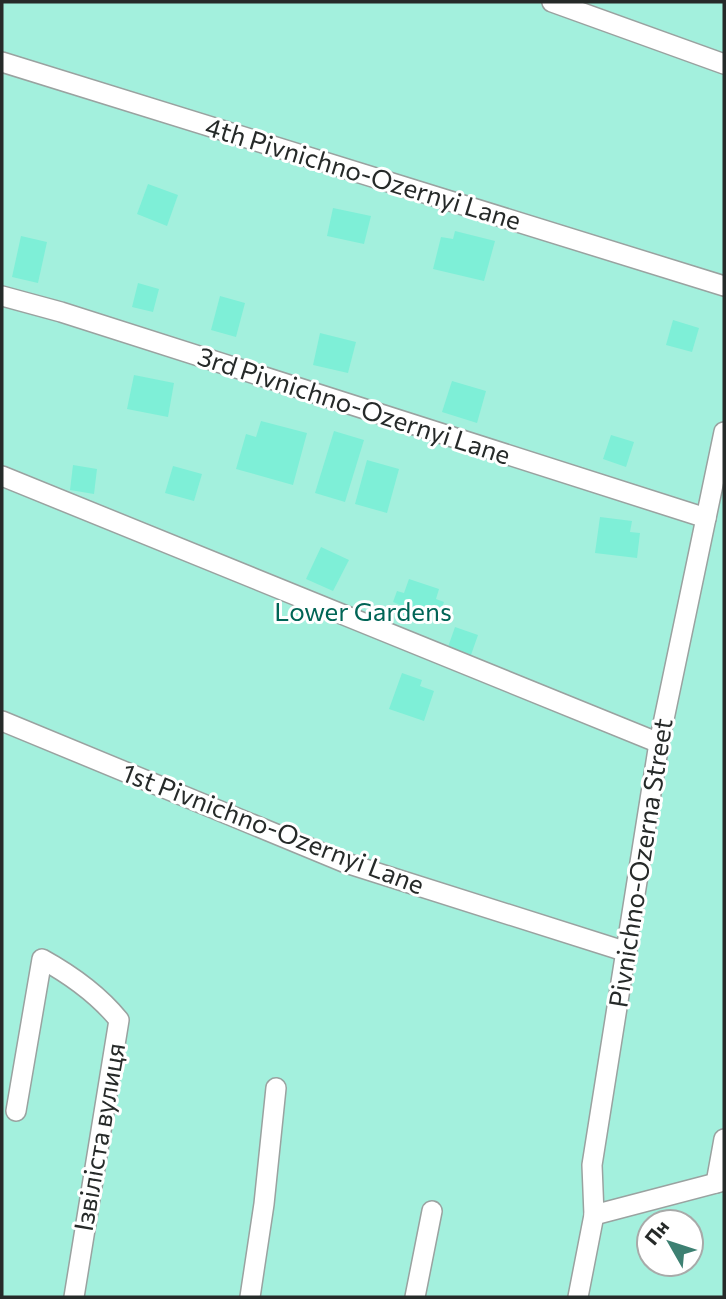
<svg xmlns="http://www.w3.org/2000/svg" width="726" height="1299" font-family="Commissioner,sans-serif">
	<rect width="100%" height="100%" fill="#ebf4f2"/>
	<path fill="#a3f0dd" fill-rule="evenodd" d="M 2,2 L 724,2 L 724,1297 L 2,1297 ZM 649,1222 L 691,1222 L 691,1264 L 649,1264 Z"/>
	<g fill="#7eefd7">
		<polygon points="148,184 178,195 167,226 137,214"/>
		<polygon points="333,208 371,216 364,244 327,236"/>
		<polygon points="455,231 495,241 484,281 433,269 441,237 453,239"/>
		<polygon points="21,236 47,242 38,283 12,277"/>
		<polygon points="138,283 159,289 153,312 132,307"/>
		<polygon points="220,296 245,303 236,337 211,330"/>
		<polygon points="673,320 699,328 692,352 666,345"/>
		<polygon points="320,333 356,342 348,373 313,365"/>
		<polygon points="134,375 174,383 168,417 127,409"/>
		<polygon points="452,381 486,391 477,423 442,412"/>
		<polygon points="261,421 307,433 293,485 236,469 246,434 256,437"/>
		<polygon points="334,431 364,440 345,502 315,493"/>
		<polygon points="611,435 634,442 626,467 603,459"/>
		<polygon points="367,460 399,469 387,513 355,504"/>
		<polygon points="73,465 97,469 94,494 70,490"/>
		<polygon points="173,466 202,474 194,501 165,493"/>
		<polygon points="600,517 632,521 630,532 640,533 637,558 595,553"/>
		<polygon points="321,547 349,560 333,591 306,579"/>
		<polygon points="409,579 439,589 436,599 444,602 439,616 429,613 426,624 397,613 400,605 393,602 397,591 404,593"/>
		<polygon points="455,627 478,635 471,655 448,647"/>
		<polygon points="402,673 422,680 420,686 434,691 424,721 389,709"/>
	</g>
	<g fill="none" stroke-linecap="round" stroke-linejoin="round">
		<defs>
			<g id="street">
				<polyline points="552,2 724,64"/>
				<polyline points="2,62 724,286"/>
				<polyline points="2,296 61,312 706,518"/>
				<polyline points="2,476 659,743"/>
				<polyline points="2,721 346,863 627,952"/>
				<path d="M 16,1111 L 42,959 C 71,975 97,993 119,1020 L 74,1297"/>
				<polyline points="716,1183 724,1139"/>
				<polyline points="594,1215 724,1181"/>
				<polyline points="250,1297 264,1204 276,1088"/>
				<polyline points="415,1297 432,1211"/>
				<polyline points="578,1297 594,1215 592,1165 659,743 724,432"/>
			</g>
		</defs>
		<use href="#street" stroke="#9aa2a0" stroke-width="22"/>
		<use href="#street" stroke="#fff" stroke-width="19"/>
	</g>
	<g text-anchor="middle" stroke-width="6" stroke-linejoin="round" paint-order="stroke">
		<g font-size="26" fill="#262a29" stroke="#fff">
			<text transform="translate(363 174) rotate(17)" y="9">4th Pivnichno-Ozernyi Lane</text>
			<text transform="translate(354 406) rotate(18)" y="9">3rd Pivnichno-Ozernyi Lane</text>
			<text transform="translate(273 829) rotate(21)" y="9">1st Pivnichno-Ozernyi Lane</text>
			<text transform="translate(641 863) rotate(-81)" y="9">Pivnichno-Ozerna Street</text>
			<text transform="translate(100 1137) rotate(-80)" y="9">Ізвіліста вулиця</text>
		</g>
		<g font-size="26" fill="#006556" stroke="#fff">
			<text x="363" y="621">Lower Gardens</text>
		</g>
	</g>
	<rect width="726" height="1299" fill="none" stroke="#262a29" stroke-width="7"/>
	<g transform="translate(670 1243) rotate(309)"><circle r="33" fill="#ffffff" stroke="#a8aaa9" stroke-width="2"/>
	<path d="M0-5L12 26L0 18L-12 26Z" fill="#3d8072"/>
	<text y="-10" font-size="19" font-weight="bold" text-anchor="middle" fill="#262a29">Пн</text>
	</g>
</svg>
